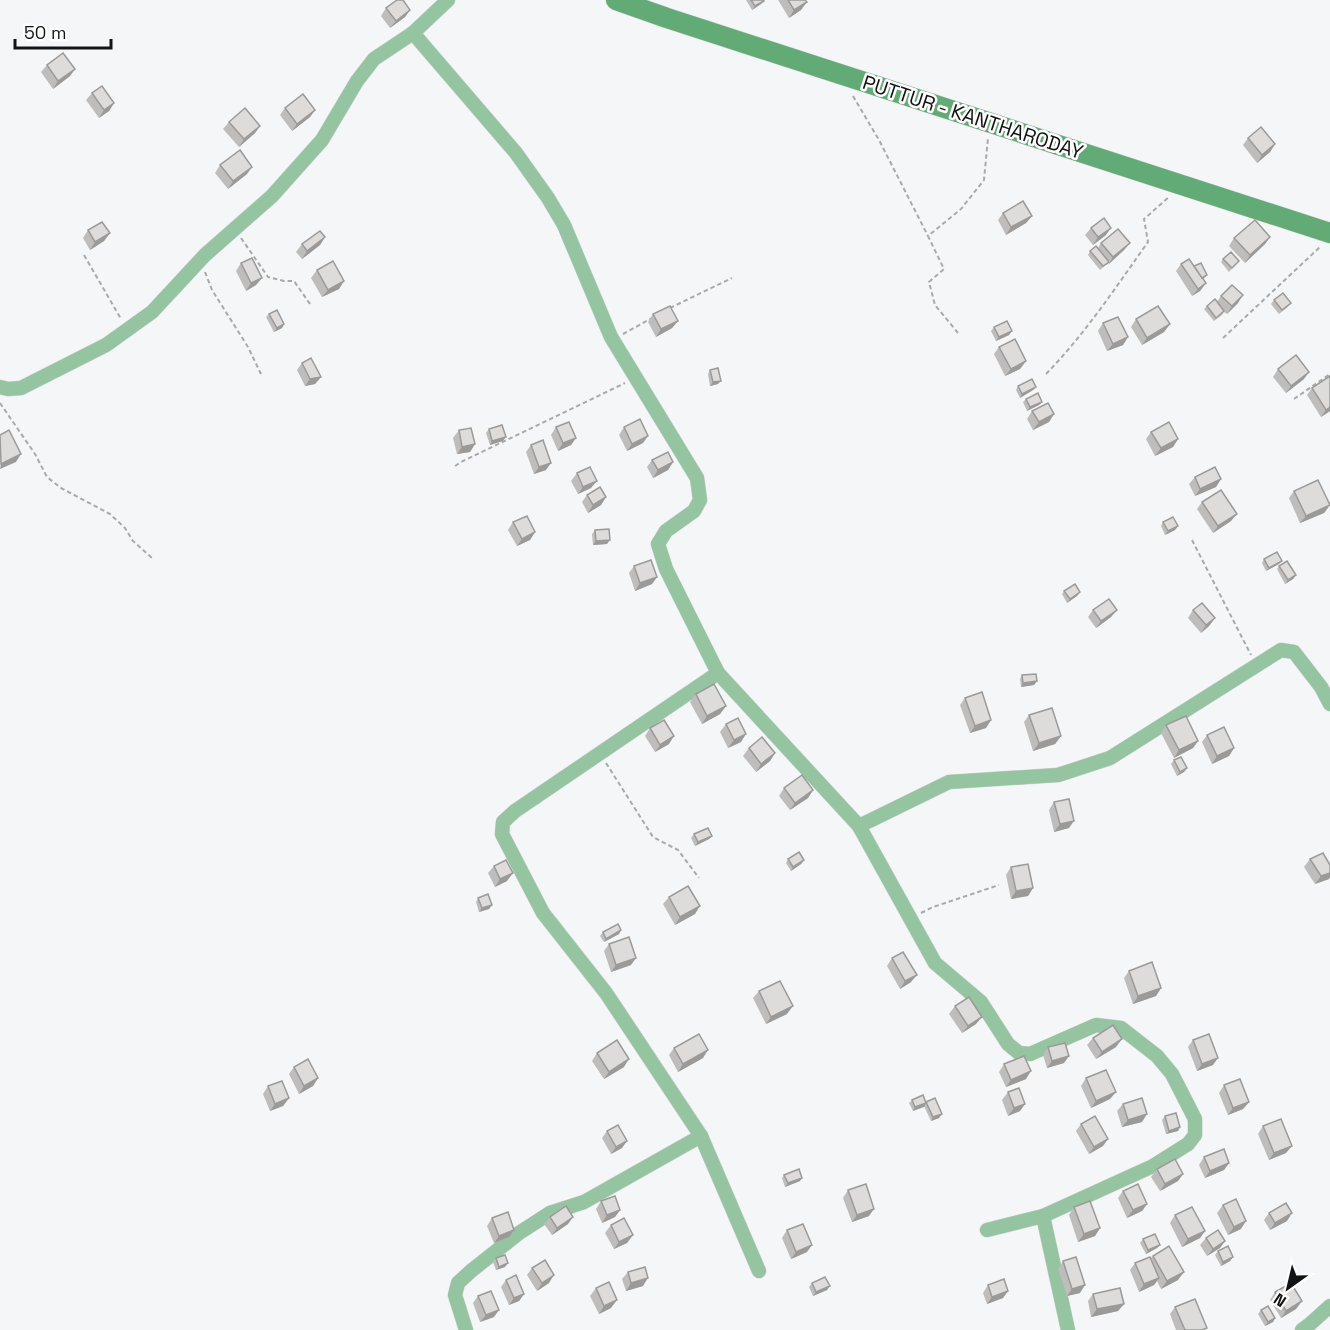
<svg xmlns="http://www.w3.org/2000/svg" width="1330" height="1330" font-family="'Space Grotesk',sans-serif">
	<rect width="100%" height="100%" fill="#f4f6f8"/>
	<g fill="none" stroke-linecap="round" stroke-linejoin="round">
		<defs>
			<g id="minor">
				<polyline points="413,33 516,153 548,198 564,225 611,337 697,478 700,500 694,511 666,531 658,544 666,569 718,673 859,826 935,963 981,1002 1008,1044 1019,1053 1030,1054 1096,1025 1121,1028 1157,1056 1172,1074 1195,1119 1195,1135 1188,1144 1153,1166 1043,1216 987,1230"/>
				<polyline points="0,387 8,389 21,388 106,345 152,312 205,255 272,196 322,140 357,81 374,59 413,33 448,0"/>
				<polyline points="718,673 515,811 503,822 502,834 543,913 606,993 701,1136 759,1271"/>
				<polyline points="859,826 949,782 1058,775 1110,758 1281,650 1294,652 1321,687 1330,704"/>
				<polyline points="1043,1216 1068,1330"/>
				<polyline points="466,1330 455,1295 458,1283 471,1271 519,1233 550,1213 584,1202 701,1136"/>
				<polyline points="1302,1330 1310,1324 1330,1306"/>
			</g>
			<polyline id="secondary" points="616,0 667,18 1330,233"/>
		</defs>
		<use href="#minor" stroke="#d0d2d4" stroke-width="15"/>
		<use href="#secondary" stroke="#d0d2d4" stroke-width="21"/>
		<g stroke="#a8aaab" stroke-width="2" stroke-dasharray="4.5 3" stroke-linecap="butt">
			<polyline points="853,96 879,140 928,236"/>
			<polyline points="241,238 268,277 284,281 294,281 310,304"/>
			<polyline points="84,255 121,319"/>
			<polyline points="205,272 212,290 248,347 261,374"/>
			<polyline points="670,308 732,278"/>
			<polyline points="958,333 935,305 929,282 944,269 928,236 961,209 984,180 988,138"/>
			<polyline points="623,334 652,318"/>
			<polyline points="1223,338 1321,246"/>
			<path d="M 1046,374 C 1085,334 1116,287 1148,242 L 1144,219 L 1169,197"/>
			<polyline points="1294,399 1330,374"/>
			<polyline points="0,403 35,454 47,477 61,488 110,514 125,528 133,541 152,558"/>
			<polyline points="455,466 461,462 625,383"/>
			<polyline points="1192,540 1251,655"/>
			<polyline points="606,763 653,837 678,850 699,878"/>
			<polyline points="921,913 933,907 999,885"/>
		</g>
		<use href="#minor" stroke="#95c4a0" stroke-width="14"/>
		<use href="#secondary" stroke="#62aa76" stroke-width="20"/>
	</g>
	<g fill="#bfbdbb">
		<polygon points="746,0 763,0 764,1 761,4 752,10"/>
		<polygon points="778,0 805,0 801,10 789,18"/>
		<polygon points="386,8 410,10 405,17 390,28 381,16"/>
		<polygon points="47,65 75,69 70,76 53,89 41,72"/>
		<polygon points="92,93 114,103 109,111 99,118 86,100"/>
		<polygon points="285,108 315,110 310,117 292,131 280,115"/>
		<polygon points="229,122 260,126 255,133 239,147 223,129"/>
		<polygon points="1248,138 1275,144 1270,152 1257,163 1243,145"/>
		<polygon points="220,165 247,174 228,189 215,173"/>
		<polygon points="1003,213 1032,216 1026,223 1006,235 998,220"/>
		<polygon points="1091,228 1106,235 1093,245 1085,235"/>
		<polygon points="88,230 110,233 104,241 90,250 83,238"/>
		<polygon points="325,237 320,245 302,259 296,252 302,244"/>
		<polygon points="1270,237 1265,244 1245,263 1229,246 1234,238"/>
		<polygon points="1101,243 1130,243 1124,250 1100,270 1088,255 1090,251 1098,248"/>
		<polygon points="1223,259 1239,261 1229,272 1221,262"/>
		<polygon points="241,263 262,278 256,285 246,291 236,271"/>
		<polygon points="1181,264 1194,266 1207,275 1203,280 1206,283 1200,291 1192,296 1176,271"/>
		<polygon points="317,270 344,281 339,289 322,297 311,278"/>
		<polygon points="1221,296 1238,303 1227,314 1224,312 1222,315 1214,321 1204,309 1207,306 1217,302"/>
		<polygon points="1274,300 1288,307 1279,314 1271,304"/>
		<polygon points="269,314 284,324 282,328 274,332 266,317"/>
		<polygon points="653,314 678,321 672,328 656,337 648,322"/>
		<polygon points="1136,319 1170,324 1164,332 1142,345 1131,327"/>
		<polygon points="1103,323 1128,337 1123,345 1107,351 1098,331"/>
		<polygon points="994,327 1012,331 1009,335 996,341 991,331"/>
		<polygon points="999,347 1026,361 1020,369 1005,376 994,354"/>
		<polygon points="302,363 321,377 315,384 305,386 297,370"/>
		<polygon points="1278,369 1304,379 1286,393 1273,377"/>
		<polygon points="710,370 718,384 710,386 708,374"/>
		<polygon points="1330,376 1330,411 1321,417 1307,395 1312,388"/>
		<polygon points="1018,386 1036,387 1033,390 1020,398 1016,390"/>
		<polygon points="1026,399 1042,402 1039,405 1027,411 1023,402"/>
		<polygon points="1032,411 1054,414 1049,422 1033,430 1027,419"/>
		<polygon points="556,427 576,438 571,445 558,451 551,435"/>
		<polygon points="624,427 643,443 627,451 619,435"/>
		<polygon points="489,429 503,441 490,445 486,433"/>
		<polygon points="459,430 475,444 470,452 457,454 453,438"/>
		<polygon points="1151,432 1178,439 1173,447 1155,456 1146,439"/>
		<polygon points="531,445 546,470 534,474 526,452"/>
		<polygon points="652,460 673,462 668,470 653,478 647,467"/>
		<polygon points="577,473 591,488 578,494 571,481"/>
		<polygon points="1195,477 1221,479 1216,487 1195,496 1189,484"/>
		<polygon points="1294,491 1330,505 1324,513 1300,523 1289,498"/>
		<polygon points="587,495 606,497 601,505 588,513 582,502"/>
		<polygon points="1202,502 1231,521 1213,533 1197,509"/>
		<polygon points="513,522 535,532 530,540 517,546 508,530"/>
		<polygon points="1163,522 1178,526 1175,530 1165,535 1161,526"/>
		<polygon points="595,530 607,544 593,545 592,534"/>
		<polygon points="1264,559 1279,564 1266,571 1262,563"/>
		<polygon points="634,566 657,577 652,584 635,591 629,573"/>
		<polygon points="1279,566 1296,575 1293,579 1285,584 1277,569"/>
		<polygon points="1064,591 1080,592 1077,596 1067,603 1062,594"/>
		<polygon points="1093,610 1117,610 1111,617 1096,628 1088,617"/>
		<polygon points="1193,610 1215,618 1209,626 1201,633 1188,618"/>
		<polygon points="1022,675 1037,681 1034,685 1021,687 1020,679"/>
		<polygon points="696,694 726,706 720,714 702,724 690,702"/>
		<polygon points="965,698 991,720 986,728 970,733 960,705"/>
		<polygon points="1029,715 1061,736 1055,744 1033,751 1024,722"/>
		<polygon points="726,724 741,742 728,748 720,732"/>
		<polygon points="1166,725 1198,741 1193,748 1174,758 1161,733"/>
		<polygon points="650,728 669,744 655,752 645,736"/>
		<polygon points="1207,735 1234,748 1229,756 1212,764 1202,742"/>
		<polygon points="749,748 775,753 770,761 756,772 743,756"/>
		<polygon points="1174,760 1187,768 1184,772 1177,776 1171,764"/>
		<polygon points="784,788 813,790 808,798 790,810 779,796"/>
		<polygon points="1054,802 1069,828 1054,832 1049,810"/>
		<polygon points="694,834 712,836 709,839 695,846 691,838"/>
		<polygon points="788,859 804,860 801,864 791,871 786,863"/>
		<polygon points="1310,859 1330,865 1330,877 1329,879 1315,884 1304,867"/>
		<polygon points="494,866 507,881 495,887 488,873"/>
		<polygon points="1011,867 1033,888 1028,896 1011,899 1006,875"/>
		<polygon points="669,897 695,914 675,925 663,904"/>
		<polygon points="478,898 492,905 489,909 479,912 476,902"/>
		<polygon points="621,930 619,934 604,942 600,936 603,932"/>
		<polygon points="609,944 631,965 611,972 604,951"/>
		<polygon points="892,958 911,982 900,989 887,966"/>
		<polygon points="1129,971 1161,988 1156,996 1133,1004 1124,978"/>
		<polygon points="759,991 787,1014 766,1024 753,998"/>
		<polygon points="955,1006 976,1024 962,1033 949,1014"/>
		<polygon points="1093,1038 1116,1047 1096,1059 1087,1045"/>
		<polygon points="1193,1040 1213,1065 1197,1071 1188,1047"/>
		<polygon points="1048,1047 1064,1063 1047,1068 1043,1055"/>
		<polygon points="674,1048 703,1058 678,1072 669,1055"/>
		<polygon points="597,1053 624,1067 604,1079 592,1061"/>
		<polygon points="1004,1064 1026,1079 1006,1087 999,1072"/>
		<polygon points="294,1067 318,1078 313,1086 299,1094 289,1074"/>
		<polygon points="1086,1078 1110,1099 1091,1108 1081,1086"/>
		<polygon points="1224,1085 1249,1102 1243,1109 1228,1115 1219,1093"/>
		<polygon points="268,1086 289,1098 283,1106 270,1111 263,1094"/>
		<polygon points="1008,1092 1020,1111 1008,1116 1002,1100"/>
		<polygon points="912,1100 926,1102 939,1118 931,1121 924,1106 913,1111 909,1103"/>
		<polygon points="1123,1104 1142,1122 1122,1127 1117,1111"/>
		<polygon points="1165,1116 1180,1127 1178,1131 1166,1134 1162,1120"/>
		<polygon points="1081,1124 1103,1146 1089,1154 1076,1131"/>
		<polygon points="1263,1126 1286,1153 1269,1160 1258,1134"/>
		<polygon points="607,1131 622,1148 611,1154 602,1138"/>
		<polygon points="1204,1157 1229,1163 1224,1170 1205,1178 1199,1165"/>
		<polygon points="1157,1169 1183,1174 1178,1181 1160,1191 1151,1177"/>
		<polygon points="784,1175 800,1181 785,1187 782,1178"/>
		<polygon points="848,1190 869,1216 852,1222 843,1198"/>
		<polygon points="1123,1191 1147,1204 1142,1211 1127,1218 1118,1198"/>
		<polygon points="601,1201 620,1210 615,1217 602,1223 596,1209"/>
		<polygon points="1223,1205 1241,1229 1228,1235 1217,1213"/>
		<polygon points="1074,1207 1100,1228 1095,1236 1078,1242 1069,1215"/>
		<polygon points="1269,1213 1287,1221 1270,1230 1264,1220"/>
		<polygon points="1175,1215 1205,1231 1200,1238 1182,1247 1170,1223"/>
		<polygon points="550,1217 568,1224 552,1235 544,1224"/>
		<polygon points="492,1218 509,1237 494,1243 487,1226"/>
		<polygon points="611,1225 633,1235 627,1243 614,1249 605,1233"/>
		<polygon points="787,1230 807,1252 791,1259 782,1238"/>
		<polygon points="1206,1238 1225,1241 1220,1248 1207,1256 1200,1245"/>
		<polygon points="1143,1239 1160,1245 1157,1248 1146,1254 1140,1243"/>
		<polygon points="1218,1251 1233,1257 1230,1261 1221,1266 1215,1255"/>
		<polygon points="1153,1256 1178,1280 1161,1289 1157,1281 1154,1285 1139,1292 1130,1270 1135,1263 1151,1258"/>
		<polygon points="496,1258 505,1267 496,1270 493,1262"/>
		<polygon points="1063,1261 1080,1293 1067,1296 1058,1269"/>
		<polygon points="532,1268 549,1283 537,1291 527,1275"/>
		<polygon points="628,1272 643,1286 626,1291 622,1279"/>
		<polygon points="506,1280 524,1294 519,1301 509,1305 501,1287"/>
		<polygon points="812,1283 827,1290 813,1296 809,1287"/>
		<polygon points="988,1285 1008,1291 1003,1298 987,1304 983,1293"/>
		<polygon points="596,1288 611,1308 599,1314 590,1296"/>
		<polygon points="1275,1292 1302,1301 1296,1309 1281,1318 1270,1300"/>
		<polygon points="1093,1294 1124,1304 1118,1311 1091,1317 1088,1301"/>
		<polygon points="478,1296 494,1317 480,1322 473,1303"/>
		<polygon points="1175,1307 1205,1330 1176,1330 1170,1314"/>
		<polygon points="1261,1310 1275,1318 1273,1322 1265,1326 1258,1314"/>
	</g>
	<g fill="#9b9a99">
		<polygon points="764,1 761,4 752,10 755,6"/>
		<polygon points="807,2 801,10 789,18 794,10"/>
		<polygon points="410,10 405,17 390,28 396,21"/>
		<polygon points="75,69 70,76 53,89 58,81"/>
		<polygon points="114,103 109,111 99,118 104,110"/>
		<polygon points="315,110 310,117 292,131 297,124"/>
		<polygon points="260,126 255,133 239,147 244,139"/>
		<polygon points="1275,144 1270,152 1257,163 1262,155"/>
		<polygon points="252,167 247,174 228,189 233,181"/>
		<polygon points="1032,216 1026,223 1006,235 1011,227"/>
		<polygon points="1111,228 1106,235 1093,245 1098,237"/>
		<polygon points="110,233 104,241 90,250 95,242"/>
		<polygon points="325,237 320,245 302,259 307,251"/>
		<polygon points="1270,237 1265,244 1245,263 1250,255"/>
		<polygon points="1130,243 1124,250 1108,265 1113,257"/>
		<polygon points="262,278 256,285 246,291 251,283"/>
		<polygon points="344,281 339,289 322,297 328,290"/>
		<polygon points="1206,283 1200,291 1192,296 1198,289"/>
		<polygon points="1243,295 1238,303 1227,314 1232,306"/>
		<polygon points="678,321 672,328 656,337 661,329"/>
		<polygon points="284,324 282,328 274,332 277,328"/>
		<polygon points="1170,324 1164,332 1142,345 1147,338"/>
		<polygon points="1012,331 1009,335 996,341 999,337"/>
		<polygon points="1128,337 1123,345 1107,351 1113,344"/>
		<polygon points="1026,361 1020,369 1005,376 1011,369"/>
		<polygon points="1309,372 1304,379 1286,393 1291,386"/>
		<polygon points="321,377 315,384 305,386 310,379"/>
		<polygon points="721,381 718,384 710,386 713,382"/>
		<polygon points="1036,387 1033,390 1020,398 1022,394"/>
		<polygon points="1042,402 1039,405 1027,411 1030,407"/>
		<polygon points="1330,407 1330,411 1321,417 1326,410"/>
		<polygon points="1054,414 1049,422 1033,430 1039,422"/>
		<polygon points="648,436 643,443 627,451 632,444"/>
		<polygon points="506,437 503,441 490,445 492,441"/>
		<polygon points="576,438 571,445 558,451 563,443"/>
		<polygon points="1178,439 1173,447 1155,456 1161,448"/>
		<polygon points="475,444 470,452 457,454 462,447"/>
		<polygon points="21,454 16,462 0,469 1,464"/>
		<polygon points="673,462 668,470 653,478 658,470"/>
		<polygon points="551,463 546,470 534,474 539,467"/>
		<polygon points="1221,479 1216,487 1195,496 1200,489"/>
		<polygon points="597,481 591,488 578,494 583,487"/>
		<polygon points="606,497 601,505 588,513 593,505"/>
		<polygon points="1330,505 1324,513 1300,523 1306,516"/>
		<polygon points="1237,514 1231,521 1213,533 1218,526"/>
		<polygon points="1178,526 1175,530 1165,535 1168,531"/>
		<polygon points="535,532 530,540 517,546 522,539"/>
		<polygon points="610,540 607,544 593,545 596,541"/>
		<polygon points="1282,561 1279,564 1266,571 1269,568"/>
		<polygon points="1296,575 1293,579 1285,584 1288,580"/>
		<polygon points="657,577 652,584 635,591 640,583"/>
		<polygon points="1080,592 1077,596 1067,603 1070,599"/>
		<polygon points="1117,610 1111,617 1096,628 1101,621"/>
		<polygon points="1215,618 1209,626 1201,633 1206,625"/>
		<polygon points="1037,681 1034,685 1021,687 1023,683"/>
		<polygon points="726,706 720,714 702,724 707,716"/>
		<polygon points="991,720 986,728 970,733 975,726"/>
		<polygon points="746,734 741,742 728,748 734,740"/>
		<polygon points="674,736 669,744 655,752 660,745"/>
		<polygon points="1061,736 1055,744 1033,751 1039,743"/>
		<polygon points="1198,741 1193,748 1174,758 1179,750"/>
		<polygon points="1234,748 1229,756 1212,764 1217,756"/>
		<polygon points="775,753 770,761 756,772 761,764"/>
		<polygon points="1187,768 1184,772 1177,776 1180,772"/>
		<polygon points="813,790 808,798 790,810 795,803"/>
		<polygon points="1074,821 1069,828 1054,832 1060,824"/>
		<polygon points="712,836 709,839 695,846 698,842"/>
		<polygon points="804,860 801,864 791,871 793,867"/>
		<polygon points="513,873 507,881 495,887 500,879"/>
		<polygon points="1330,873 1330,877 1329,879 1315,884 1321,876"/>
		<polygon points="1033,888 1028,896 1011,899 1016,891"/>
		<polygon points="492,905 489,909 479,912 482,908"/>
		<polygon points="700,906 695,914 675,925 680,917"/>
		<polygon points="621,930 619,934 604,942 606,939"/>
		<polygon points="636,958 631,965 611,972 616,965"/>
		<polygon points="917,975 911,982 900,989 905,981"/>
		<polygon points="1161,988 1156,996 1133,1004 1138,996"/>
		<polygon points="793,1006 787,1014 766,1024 771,1017"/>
		<polygon points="982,1017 976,1024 962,1033 968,1026"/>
		<polygon points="1122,1039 1116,1047 1096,1059 1102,1052"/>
		<polygon points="708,1050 703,1058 678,1072 683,1064"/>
		<polygon points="1069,1056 1064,1063 1047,1068 1052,1061"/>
		<polygon points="1218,1058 1213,1065 1197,1071 1202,1064"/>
		<polygon points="629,1059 624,1067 604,1079 609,1072"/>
		<polygon points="1031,1071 1026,1079 1006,1087 1011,1080"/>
		<polygon points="318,1078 313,1086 299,1094 304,1086"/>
		<polygon points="1116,1092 1110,1099 1091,1108 1096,1101"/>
		<polygon points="289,1098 283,1106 270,1111 275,1104"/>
		<polygon points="1249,1102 1243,1109 1228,1115 1233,1108"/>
		<polygon points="926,1103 924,1107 913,1111 915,1107"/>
		<polygon points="1025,1104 1020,1111 1008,1116 1014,1108"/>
		<polygon points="942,1114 939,1118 931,1121 933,1117"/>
		<polygon points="1147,1114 1142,1122 1122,1127 1128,1120"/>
		<polygon points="1180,1127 1178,1131 1166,1134 1169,1131"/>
		<polygon points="1108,1139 1103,1146 1089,1154 1094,1147"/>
		<polygon points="627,1141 622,1148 611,1154 616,1147"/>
		<polygon points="1292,1146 1286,1153 1269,1160 1274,1153"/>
		<polygon points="1229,1163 1224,1170 1205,1178 1210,1171"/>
		<polygon points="1183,1174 1178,1181 1160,1191 1165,1184"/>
		<polygon points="802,1178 800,1181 785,1187 788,1183"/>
		<polygon points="1147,1204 1142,1211 1127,1218 1133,1210"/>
		<polygon points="874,1209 869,1216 852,1222 857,1215"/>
		<polygon points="620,1210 615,1217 602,1223 607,1215"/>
		<polygon points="1292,1213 1287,1221 1270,1230 1275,1223"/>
		<polygon points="573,1217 568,1224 552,1235 557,1228"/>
		<polygon points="1246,1221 1241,1229 1228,1235 1234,1227"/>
		<polygon points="1100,1228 1095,1236 1078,1242 1084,1234"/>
		<polygon points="514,1230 509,1237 494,1243 499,1236"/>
		<polygon points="1205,1231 1200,1238 1182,1247 1188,1239"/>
		<polygon points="633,1235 627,1243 614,1249 619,1242"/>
		<polygon points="1225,1241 1220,1248 1207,1256 1213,1249"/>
		<polygon points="812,1245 807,1252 791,1259 796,1252"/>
		<polygon points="1160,1245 1157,1248 1146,1254 1148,1250"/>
		<polygon points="1233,1257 1230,1261 1221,1266 1223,1262"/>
		<polygon points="508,1263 505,1267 496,1270 499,1267"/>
		<polygon points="1184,1272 1178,1280 1161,1289 1167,1281"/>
		<polygon points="554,1275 549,1283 537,1291 542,1283"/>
		<polygon points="648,1278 643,1286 626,1291 631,1283"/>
		<polygon points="1159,1278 1154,1285 1139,1292 1144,1284"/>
		<polygon points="1085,1285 1080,1293 1067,1296 1072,1289"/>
		<polygon points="830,1286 827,1290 813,1296 816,1292"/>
		<polygon points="1008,1291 1003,1298 987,1304 992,1297"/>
		<polygon points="524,1294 519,1301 509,1305 514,1298"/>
		<polygon points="617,1300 611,1308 599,1314 604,1306"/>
		<polygon points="1302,1301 1296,1309 1281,1318 1286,1311"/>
		<polygon points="1124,1304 1118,1311 1091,1317 1097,1309"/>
		<polygon points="499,1310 494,1317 480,1322 486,1315"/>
		<polygon points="1275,1318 1273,1322 1265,1326 1268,1322"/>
	</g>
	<g fill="#dedcda" stroke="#9b9a99" stroke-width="1.5">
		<polygon points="397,0 403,0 410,10 396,21 386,8"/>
		<polygon points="751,0 763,0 764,1 755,6"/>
		<polygon points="788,0 805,0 807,2 794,10"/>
		<polygon points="63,53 75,69 58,81 47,65"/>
		<polygon points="102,86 114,103 104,110 92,93"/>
		<polygon points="303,94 315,110 297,124 285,108"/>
		<polygon points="245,108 260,126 244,139 229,122"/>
		<polygon points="1261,127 1275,144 1262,155 1248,138"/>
		<polygon points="240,150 252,167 233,181 220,165"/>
		<polygon points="1023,201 1032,216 1011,227 1003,213"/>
		<polygon points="1104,218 1111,228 1098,237 1091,228"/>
		<polygon points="1255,220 1270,237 1250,255 1234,238"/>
		<polygon points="102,222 110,233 95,242 88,230"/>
		<polygon points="1118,229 1130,243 1113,257 1101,243"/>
		<polygon points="320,231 325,237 307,251 302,244"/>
		<polygon points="1096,246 1109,262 1103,266 1090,251"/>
		<polygon points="1231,252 1239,261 1232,268 1223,259"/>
		<polygon points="252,258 262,278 251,283 241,263"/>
		<polygon points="1189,259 1206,283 1198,289 1181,264"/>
		<polygon points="333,261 344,281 328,290 317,270"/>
		<polygon points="1201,263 1207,275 1202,278 1194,266"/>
		<polygon points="1232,285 1243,295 1232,306 1221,296"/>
		<polygon points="1283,293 1291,303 1282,310 1274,300"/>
		<polygon points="1215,299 1224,311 1216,318 1207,306"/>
		<polygon points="670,306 678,321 661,329 653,314"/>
		<polygon points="1158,306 1170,324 1147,338 1136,319"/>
		<polygon points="277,310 284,324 277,328 269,314"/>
		<polygon points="1118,317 1128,337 1113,344 1103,323"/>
		<polygon points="1007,321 1012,331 999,337 994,327"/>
		<polygon points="1015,339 1026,361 1011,369 999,347"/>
		<polygon points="1296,355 1309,372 1291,386 1278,369"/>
		<polygon points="311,358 321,377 310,379 302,363"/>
		<polygon points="718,368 721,381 713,382 710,370"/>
		<polygon points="1330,376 1330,407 1326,410 1312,388"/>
		<polygon points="1032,379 1036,387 1022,394 1018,386"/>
		<polygon points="1038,393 1042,402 1030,407 1026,399"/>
		<polygon points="1048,403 1054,414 1039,422 1032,411"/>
		<polygon points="640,419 648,436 632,444 624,427"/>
		<polygon points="569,422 576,438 563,443 556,427"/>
		<polygon points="1169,422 1178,439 1161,448 1151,432"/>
		<polygon points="502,425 506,437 492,441 489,429"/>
		<polygon points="471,428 475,444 462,447 459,430"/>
		<polygon points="9,430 21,454 1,464 0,435"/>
		<polygon points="543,440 551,463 539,467 531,445"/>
		<polygon points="668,452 673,462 658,470 652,460"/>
		<polygon points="590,467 597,481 583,487 577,473"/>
		<polygon points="1215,467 1221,479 1200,489 1195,477"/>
		<polygon points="1318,480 1330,505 1306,516 1294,491"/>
		<polygon points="600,487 606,497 593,505 587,495"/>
		<polygon points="1221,490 1237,514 1218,526 1202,502"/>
		<polygon points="527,516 535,532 522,539 513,522"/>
		<polygon points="1173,517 1178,526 1168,531 1163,522"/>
		<polygon points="609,529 610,540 596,541 595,530"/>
		<polygon points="1277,552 1282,561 1269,568 1264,559"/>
		<polygon points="651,560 657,577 640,583 634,566"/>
		<polygon points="1287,561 1296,575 1288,580 1279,566"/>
		<polygon points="1075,584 1080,592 1070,599 1064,591"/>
		<polygon points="1109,599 1117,610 1101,621 1093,610"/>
		<polygon points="1202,603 1215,618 1206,625 1193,610"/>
		<polygon points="1036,674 1037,681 1023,683 1022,675"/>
		<polygon points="714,684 726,706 707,716 696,694"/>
		<polygon points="982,692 991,720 975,726 965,698"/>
		<polygon points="1052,708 1061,736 1039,743 1029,715"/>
		<polygon points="1186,716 1198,741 1179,750 1166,725"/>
		<polygon points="738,718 746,734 734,740 726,724"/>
		<polygon points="664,720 674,736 660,745 650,728"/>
		<polygon points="1224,727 1234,748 1217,756 1207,735"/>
		<polygon points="762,737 775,753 761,764 749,748"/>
		<polygon points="1181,757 1187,768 1180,772 1174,760"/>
		<polygon points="802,775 813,790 795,803 784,788"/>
		<polygon points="1069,799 1074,821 1060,824 1054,802"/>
		<polygon points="708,828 712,836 698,842 694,834"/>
		<polygon points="799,852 804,860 793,867 788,859"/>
		<polygon points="1323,853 1330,865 1330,873 1321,876 1310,859"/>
		<polygon points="506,860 513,873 500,879 494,866"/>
		<polygon points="1028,864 1033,888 1016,891 1011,867"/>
		<polygon points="688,886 700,906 680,917 669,897"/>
		<polygon points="488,894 492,905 482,908 478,898"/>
		<polygon points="618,924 621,930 606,939 603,932"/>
		<polygon points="629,937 636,958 616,965 609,944"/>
		<polygon points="903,952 917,975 905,981 892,958"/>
		<polygon points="1152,962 1161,988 1138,996 1129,971"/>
		<polygon points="780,981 793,1006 771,1017 759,991"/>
		<polygon points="969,997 982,1017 968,1026 955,1006"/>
		<polygon points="1113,1025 1122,1039 1102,1052 1093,1038"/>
		<polygon points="699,1034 708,1050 683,1064 674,1048"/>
		<polygon points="1209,1034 1218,1058 1202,1064 1193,1040"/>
		<polygon points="617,1040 629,1059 609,1072 597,1053"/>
		<polygon points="1065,1043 1069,1056 1052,1061 1048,1047"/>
		<polygon points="1024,1056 1031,1071 1011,1080 1004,1064"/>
		<polygon points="308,1059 318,1078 304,1086 294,1067"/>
		<polygon points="1106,1070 1116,1092 1096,1101 1086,1078"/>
		<polygon points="1240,1079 1249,1102 1233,1108 1224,1085"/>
		<polygon points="282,1081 289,1098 275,1104 268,1086"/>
		<polygon points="1019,1088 1025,1104 1014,1108 1008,1092"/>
		<polygon points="923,1095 926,1103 915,1107 912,1100"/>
		<polygon points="935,1098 942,1114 933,1117 926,1102"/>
		<polygon points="1142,1098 1147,1114 1128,1120 1123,1104"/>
		<polygon points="1176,1113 1180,1127 1169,1131 1165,1116"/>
		<polygon points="1095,1116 1108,1139 1094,1147 1081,1124"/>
		<polygon points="1281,1119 1292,1146 1274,1153 1263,1126"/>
		<polygon points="618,1125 627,1141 616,1147 607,1131"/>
		<polygon points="1224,1149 1229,1163 1210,1171 1204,1157"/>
		<polygon points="1175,1159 1183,1174 1165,1184 1157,1169"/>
		<polygon points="799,1169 802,1178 788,1183 784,1175"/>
		<polygon points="866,1184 874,1209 857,1215 848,1190"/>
		<polygon points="1138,1184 1147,1204 1133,1210 1123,1191"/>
		<polygon points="615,1196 620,1210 607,1215 601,1201"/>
		<polygon points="1236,1199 1246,1221 1234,1227 1223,1205"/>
		<polygon points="1090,1201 1100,1228 1084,1234 1074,1207"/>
		<polygon points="1286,1203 1292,1213 1275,1223 1269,1213"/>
		<polygon points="566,1206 573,1217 557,1228 550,1217"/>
		<polygon points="1192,1207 1205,1231 1188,1239 1175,1215"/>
		<polygon points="508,1212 514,1230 499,1236 492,1218"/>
		<polygon points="624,1218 633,1235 619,1242 611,1225"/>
		<polygon points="803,1224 812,1245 796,1252 787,1230"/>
		<polygon points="1218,1230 1225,1241 1213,1249 1206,1238"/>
		<polygon points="1155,1234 1160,1245 1148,1250 1143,1239"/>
		<polygon points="1169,1246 1184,1272 1167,1281 1153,1256"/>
		<polygon points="1228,1246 1233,1257 1223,1262 1218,1251"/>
		<polygon points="505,1255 508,1263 499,1267 496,1258"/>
		<polygon points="1076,1257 1085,1285 1072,1289 1063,1261"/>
		<polygon points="1150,1257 1159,1278 1144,1284 1135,1263"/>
		<polygon points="545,1260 554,1275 542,1283 532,1268"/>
		<polygon points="645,1267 648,1278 631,1283 628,1272"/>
		<polygon points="516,1275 524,1294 514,1298 506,1280"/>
		<polygon points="825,1277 830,1286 816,1292 812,1283"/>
		<polygon points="1004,1279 1008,1291 992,1297 988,1285"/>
		<polygon points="609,1282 617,1300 604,1306 596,1288"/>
		<polygon points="1291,1283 1302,1301 1286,1311 1275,1292"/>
		<polygon points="1120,1288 1124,1304 1097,1309 1093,1294"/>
		<polygon points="491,1291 499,1310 486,1315 478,1296"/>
		<polygon points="1195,1299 1207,1328 1202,1330 1185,1330 1175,1307"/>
		<polygon points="1268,1306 1275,1318 1268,1322 1261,1310"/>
	</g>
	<g text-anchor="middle" stroke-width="5" stroke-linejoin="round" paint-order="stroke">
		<g font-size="20" fill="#131314" stroke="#fff">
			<text transform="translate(973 117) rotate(18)" y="7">PUTTUR - KANTHARODAY</text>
		</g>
	</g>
	<g transform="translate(1288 1288) rotate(214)" stroke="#ffffff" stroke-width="4.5" paint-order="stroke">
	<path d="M0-4.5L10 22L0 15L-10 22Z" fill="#131314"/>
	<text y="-9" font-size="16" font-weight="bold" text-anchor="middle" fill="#131314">N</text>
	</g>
	<path d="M15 39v9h96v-9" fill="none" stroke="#131314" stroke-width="3"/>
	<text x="24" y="39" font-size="18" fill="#131314" stroke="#ffffff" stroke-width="4.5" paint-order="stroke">50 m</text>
</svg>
